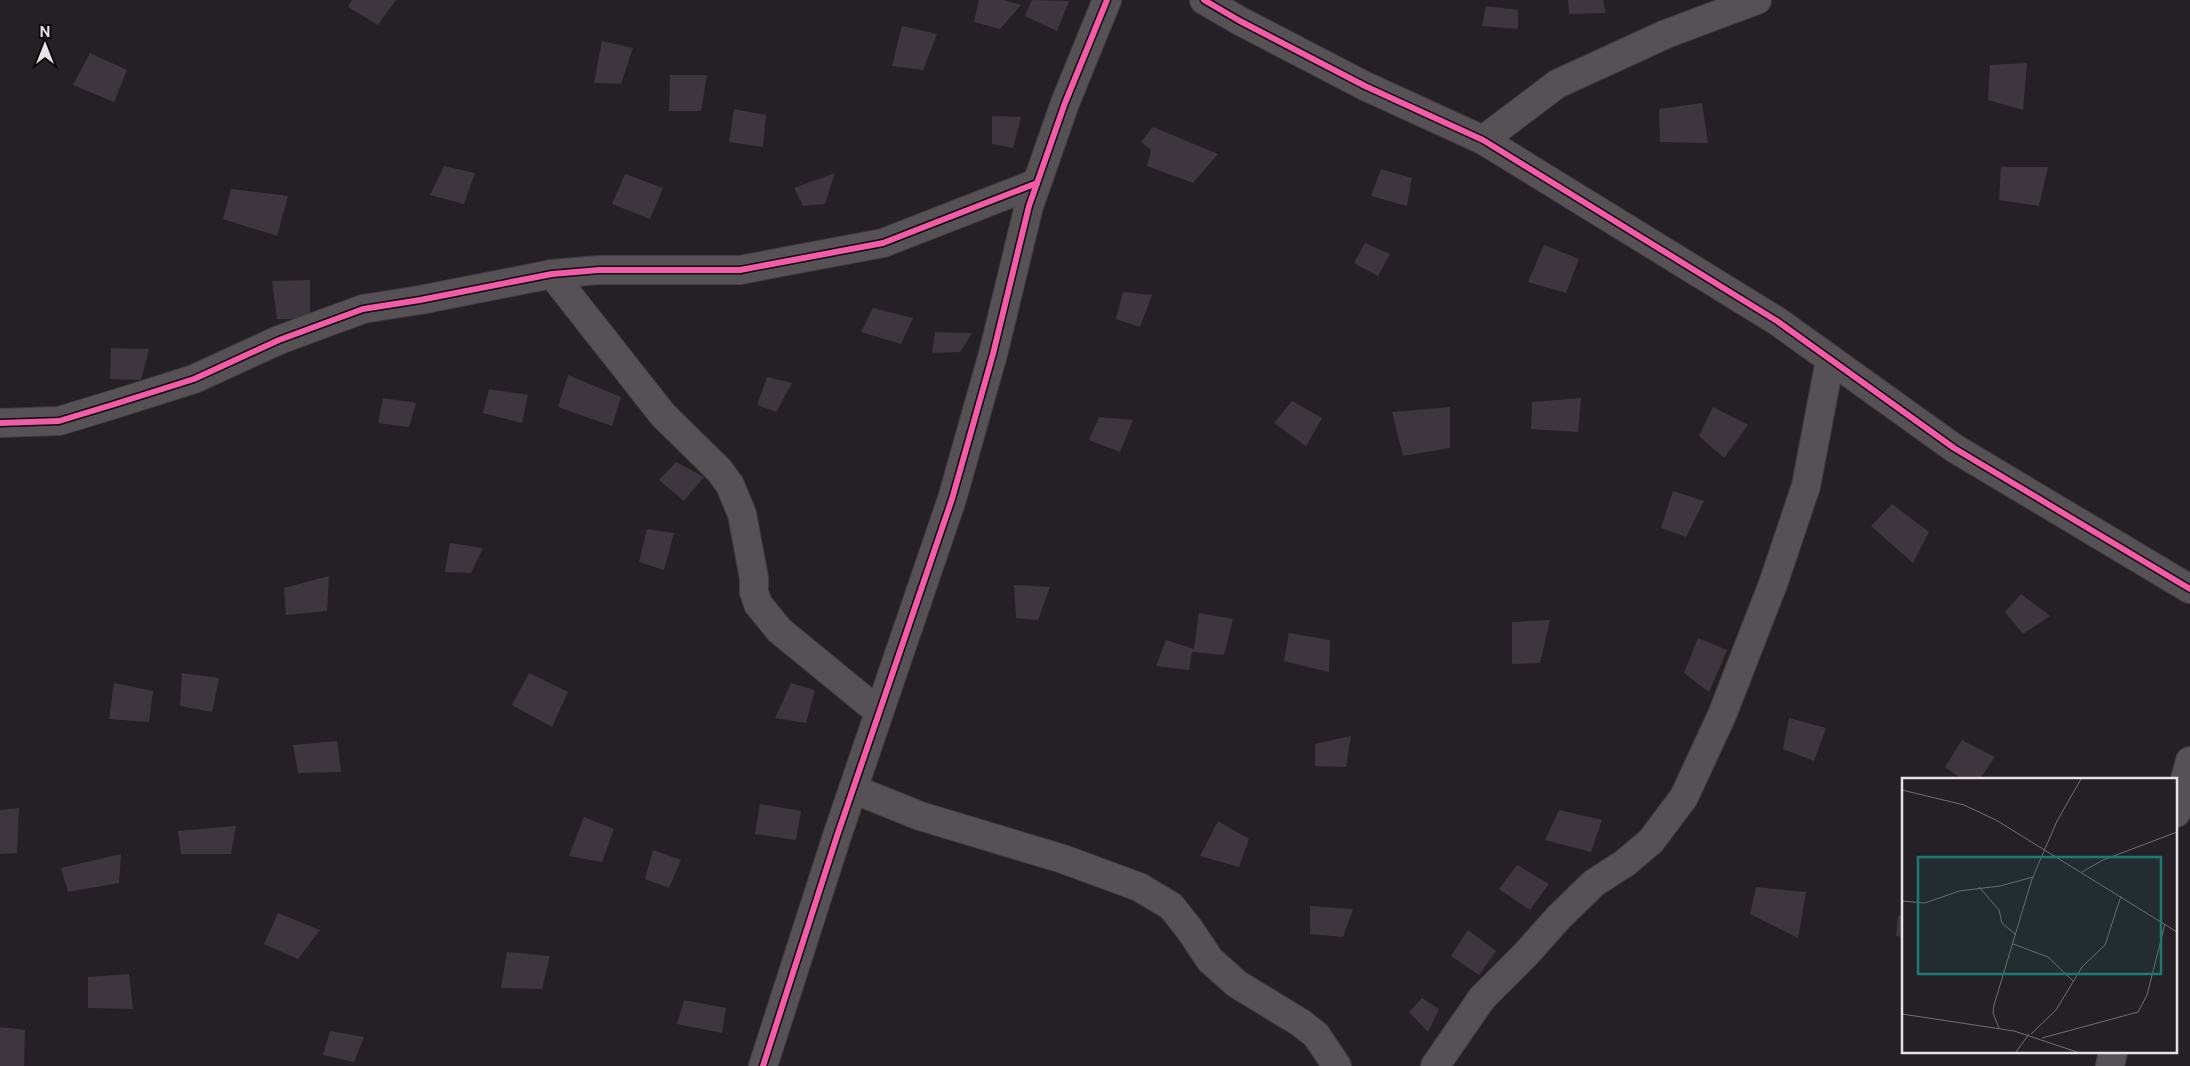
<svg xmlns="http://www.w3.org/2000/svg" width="2190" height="1066" font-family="'Public Sans',sans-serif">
	<rect width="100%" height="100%" fill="#252025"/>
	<g fill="#3e363e">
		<polygon points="352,0 396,0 378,25 348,7"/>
		<polygon points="979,0 1003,0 1021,5 1000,29 974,22"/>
		<polygon points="1032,0 1069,1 1057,31 1025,16"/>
		<polygon points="1568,0 1603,0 1606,13 1569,14"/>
		<polygon points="1486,6 1518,10 1518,29 1482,26"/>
		<polygon points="902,26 937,34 923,70 892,66"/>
		<polygon points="602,41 633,48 621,84 594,83"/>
		<polygon points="90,53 127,70 114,102 73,85"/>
		<polygon points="2027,63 2023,110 1988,100 1990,65"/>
		<polygon points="670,75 707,75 701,111 669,111"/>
		<polygon points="1702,103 1708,143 1660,142 1659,109"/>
		<polygon points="734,109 766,115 763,147 729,142"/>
		<polygon points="992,116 1021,117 1013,148 992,144"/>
		<polygon points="1153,127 1218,154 1193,183 1147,166 1151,150 1141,142"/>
		<polygon points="444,166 475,173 464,204 430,195"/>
		<polygon points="2001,167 2048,167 2039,206 1999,200"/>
		<polygon points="1381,169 1412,178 1407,206 1371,196"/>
		<polygon points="835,173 825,204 803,206 794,188"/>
		<polygon points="625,174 663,188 650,219 612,204"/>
		<polygon points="231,189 288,196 277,236 223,219"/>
		<polygon points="1365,243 1390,254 1378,276 1354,263"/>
		<polygon points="1544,245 1579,259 1566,293 1528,282"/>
		<polygon points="310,280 310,319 277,319 272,281"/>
		<polygon points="1123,292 1152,295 1140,327 1116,319"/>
		<polygon points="873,308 913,318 901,344 861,332"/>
		<polygon points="935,332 972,333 960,352 932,353"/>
		<polygon points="111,348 149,349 141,380 110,379"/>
		<polygon points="568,375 621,397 612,426 558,407"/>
		<polygon points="767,377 792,383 776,412 757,405"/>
		<polygon points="489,389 528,395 522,423 483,413"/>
		<polygon points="383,398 416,403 409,427 378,423"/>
		<polygon points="1581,398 1578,432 1531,429 1532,402"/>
		<polygon points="1292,401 1322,418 1306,446 1274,423"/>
		<polygon points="1450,407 1450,448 1403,456 1392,412"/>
		<polygon points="1713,407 1748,425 1724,458 1699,436"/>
		<polygon points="1099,417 1133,420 1120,452 1089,440"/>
		<polygon points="676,462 704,477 684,501 659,480"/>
		<polygon points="1673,491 1704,501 1686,537 1661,528"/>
		<polygon points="1892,504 1929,532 1913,563 1871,526"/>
		<polygon points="647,529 674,533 664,570 639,562"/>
		<polygon points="450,543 483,548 471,573 445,572"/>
		<polygon points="329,576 327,611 286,615 284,588"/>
		<polygon points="1014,585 1050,587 1038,620 1016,618"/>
		<polygon points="2021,594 2050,616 2023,634 2005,612"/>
		<polygon points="1199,613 1233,619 1224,655 1192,652 1189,670 1156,666 1166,640 1194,649"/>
		<polygon points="1550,620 1540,663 1512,664 1512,622"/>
		<polygon points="1289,633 1330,640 1329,672 1284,661"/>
		<polygon points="1698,638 1727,650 1709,692 1684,673"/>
		<polygon points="182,673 219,678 212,712 180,706"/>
		<polygon points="529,673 568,692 552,727 512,705"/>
		<polygon points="114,683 153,691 149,722 109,719"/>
		<polygon points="791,683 815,690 806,723 775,718"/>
		<polygon points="1789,718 1826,728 1814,761 1783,749"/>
		<polygon points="1351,736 1346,767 1315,766 1315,744"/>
		<polygon points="1962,740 1995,757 1979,780 1963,780 1945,767"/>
		<polygon points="337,741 341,772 298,773 293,745"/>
		<polygon points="760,804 801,811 796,840 755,834"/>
		<polygon points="19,808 17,853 0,854 0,810"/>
		<polygon points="1559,810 1602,820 1591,852 1545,840"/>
		<polygon points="584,817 614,829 602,862 569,856"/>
		<polygon points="1218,821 1249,839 1239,867 1200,856"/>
		<polygon points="236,826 231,854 181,854 178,831"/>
		<polygon points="653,850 681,860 669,888 645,879"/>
		<polygon points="121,854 119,883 68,892 61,868"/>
		<polygon points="1517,865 1549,884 1530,910 1499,889"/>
		<polygon points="1756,887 1806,892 1798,938 1750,914"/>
		<polygon points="1310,906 1353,909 1343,937 1310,934"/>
		<polygon points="278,913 320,930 298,959 264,944"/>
		<polygon points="1904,914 1904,937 1896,936 1898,916"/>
		<polygon points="1468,930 1496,951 1479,975 1451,956"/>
		<polygon points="507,952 550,956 542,989 501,988"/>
		<polygon points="129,974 133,1009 88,1008 88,977"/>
		<polygon points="1422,998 1439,1009 1428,1032 1409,1012"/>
		<polygon points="684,1000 726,1008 722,1033 677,1024"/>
		<polygon points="0,1027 25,1030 24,1066 0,1066"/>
		<polygon points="330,1031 364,1037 354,1062 323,1055"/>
	</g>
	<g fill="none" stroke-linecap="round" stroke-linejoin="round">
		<defs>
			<g id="minor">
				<polyline points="1204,0 1240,21 1365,86 1483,140 1777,321 1954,448 2190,589"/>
				<polyline points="1483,140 1557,84 1666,34 1757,0"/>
				<polyline points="552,274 663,415 719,470 730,485 742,514 754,578 754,592 758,604 779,630 879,712"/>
				<polyline points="0,423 59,421 115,404 194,379 279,340 363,309 420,300 552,274 599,270 740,270 883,243 1037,183"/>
				<polyline points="853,789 920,816 1063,859 1139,887 1171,906 1190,930 1210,960 1237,984 1301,1023 1316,1035 1337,1066"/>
				<polyline points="2176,813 2190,761"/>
				<polyline points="763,1066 837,836 952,499 993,354 1029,206 1065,103 1107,0"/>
				<polyline points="1435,1066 1482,998 1527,953 1559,917 1594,883 1625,863 1651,841 1684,797 1722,715 1773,584 1806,486 1830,360"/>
				<polyline points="2110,1066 2113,1052"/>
			</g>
		</defs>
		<use href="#minor" stroke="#413d41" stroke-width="30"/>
		<use href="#minor" stroke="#555155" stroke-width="28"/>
		<defs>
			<g id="cycleway">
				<polyline points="1204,0 1240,21 1365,86 1483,140 1777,321 1954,448 2190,589"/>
				<polyline points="0,423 59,421 115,404 194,379 279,340 363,309 420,300 552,274 599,270 740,270 883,243 1037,183"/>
				<polyline points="763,1066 837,836 952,499 993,354 1029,206 1065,103 1107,0"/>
			</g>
		</defs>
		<use href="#cycleway" stroke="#0d0a0d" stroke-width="9"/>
		<use href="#cycleway" stroke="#f35aa7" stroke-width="6"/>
	</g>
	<g transform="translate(1902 778)">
		<rect width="275" height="275" fill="#252025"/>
		<path fill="none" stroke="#726e72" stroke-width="1" d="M 0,12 L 62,27 L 94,42 L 275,154M 180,94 L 201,82 L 275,54M 77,109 L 97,132 L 100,145 L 114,157M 0,123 L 23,125 L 57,113 L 98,108 L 131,99M 111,166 L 146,179 L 171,203M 0,236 L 112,253 L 175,274M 97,250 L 91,235 L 92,227 L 130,101 L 155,43 L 179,1M 129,256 L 154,232 L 180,189 L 203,167 L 219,118M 140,260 L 236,234 L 245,217 L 263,146M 114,274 L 127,256"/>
		<path fill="#1a7b74" fill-opacity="0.15" stroke="#1a7b74" stroke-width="2.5" d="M 16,79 L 259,79 L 259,196 L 16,196 Z"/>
		<rect width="275" height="275" fill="none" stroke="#e6e2e6" stroke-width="2.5"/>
	</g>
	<g transform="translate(45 45)" stroke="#0d0a0d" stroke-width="4" paint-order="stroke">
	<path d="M0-4L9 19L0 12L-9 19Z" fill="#e6e2e6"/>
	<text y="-8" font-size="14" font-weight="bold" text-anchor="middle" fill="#e6e2e6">N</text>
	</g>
</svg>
